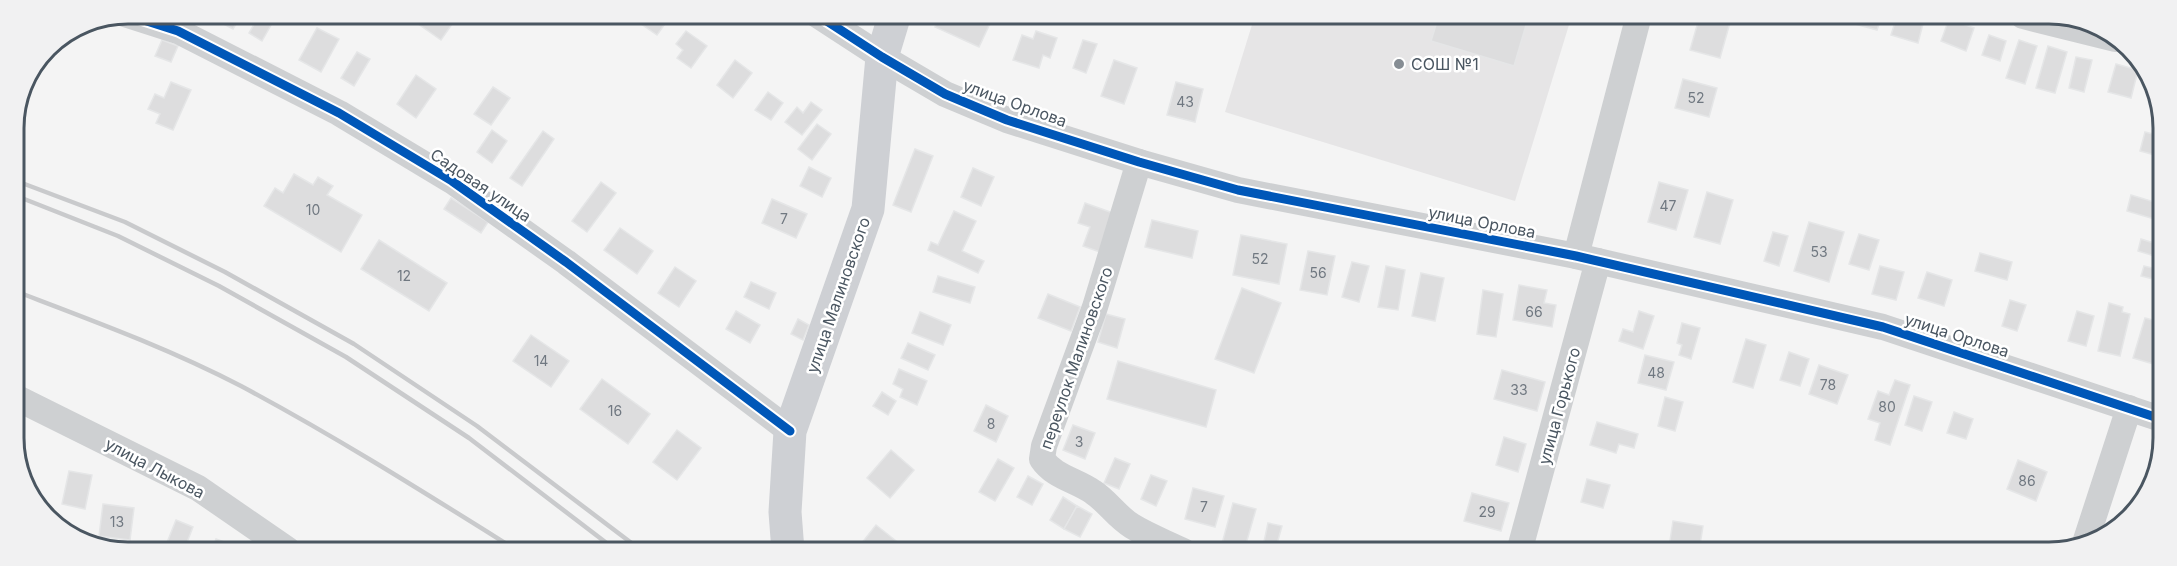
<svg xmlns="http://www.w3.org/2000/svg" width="2177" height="566" font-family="Inter,sans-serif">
	<rect width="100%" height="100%" fill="#f4f4f4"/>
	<polygon fill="#e6e5e6" points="1255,15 1572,15 1515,201 1225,112"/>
	<g fill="#ddddde" stroke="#e5e6e7" stroke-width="1.5">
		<polygon points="217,14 242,14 233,29 214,19"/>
		<polygon points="260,14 267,14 275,18 262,41 249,33"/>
		<polygon points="424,14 459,14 441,40 417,23"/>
		<polygon points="603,14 625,14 617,24"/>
		<polygon points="643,14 672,14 657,35 637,21"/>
		<polygon points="941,14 994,15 979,47 935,27"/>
		<polygon points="1376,15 1405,15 1401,25"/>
		<polygon points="1439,15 1463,15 1475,18 1476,15 1529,15 1514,66 1431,41"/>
		<polygon points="1700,15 1718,15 1731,19 1720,58 1690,50"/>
		<polygon points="1811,15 1835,15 1835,24 1811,23"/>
		<polygon points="1858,16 1882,16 1877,30 1855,24"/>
		<polygon points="1897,16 1925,16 1918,43 1891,35"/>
		<polygon points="1949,19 1974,28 1966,51 1941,41"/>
		<polygon points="317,28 339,39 321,72 299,60"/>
		<polygon points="686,31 707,46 691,68 677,58 683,50 676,44"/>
		<polygon points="1036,31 1057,38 1050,58 1043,55 1039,68 1013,60 1022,35 1033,39"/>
		<polygon points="1989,35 2006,41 2000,61 1982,55"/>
		<polygon points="162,40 178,46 171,62 155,56"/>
		<polygon points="1083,40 1097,44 1086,73 1073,68"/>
		<polygon points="2019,40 2037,46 2025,84 2006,78"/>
		<polygon points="2048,46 2067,52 2055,93 2036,88"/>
		<polygon points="357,52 370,59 354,86 341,78"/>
		<polygon points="2076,57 2092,60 2084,92 2069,88"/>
		<polygon points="735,60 752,73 733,98 717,85"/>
		<polygon points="1114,60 1137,68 1124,104 1101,96"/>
		<polygon points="2116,64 2138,70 2131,98 2108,92"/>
		<polygon points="416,75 436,89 416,118 397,104"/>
		<polygon points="1683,79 1717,88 1709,117 1675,108"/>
		<polygon points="171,82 191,90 173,130 156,123 160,114 148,109 155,94 164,98"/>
		<polygon points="1176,82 1203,89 1195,122 1167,115"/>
		<polygon points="493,87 510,98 491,125 474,114"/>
		<polygon points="768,92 783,103 771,120 755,110"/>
		<polygon points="811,102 822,110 802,135 785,122 797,107 803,113"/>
		<polygon points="817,124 831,134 812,160 798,149"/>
		<polygon points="492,130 507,141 492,163 477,152"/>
		<polygon points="543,131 554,139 522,186 510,178"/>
		<polygon points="2145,132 2161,136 2155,155 2140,151"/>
		<polygon points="915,149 933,156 911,212 893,205"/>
		<polygon points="809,167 831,178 822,197 800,186"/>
		<polygon points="973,168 994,177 981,206 961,197"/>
		<polygon points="294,174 313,185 318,177 333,186 327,195 362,215 341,252 264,206 275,188 283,193"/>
		<polygon points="601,182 616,193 587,232 572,221"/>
		<polygon points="1659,182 1688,190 1676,230 1648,222"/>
		<polygon points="1707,192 1733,200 1720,244 1694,237"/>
		<polygon points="2131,195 2161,204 2161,221 2127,211"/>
		<polygon points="451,198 488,222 481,233 444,209"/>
		<polygon points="772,199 807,214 796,238 762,223"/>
		<polygon points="1085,203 1113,213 1100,252 1083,246 1090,227 1078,223"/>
		<polygon points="954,211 976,221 962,251 984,261 978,273 928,250 931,242 938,245"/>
		<polygon points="1152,220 1198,231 1192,258 1145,247"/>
		<polygon points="1809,222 1844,232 1829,282 1794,271"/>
		<polygon points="620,228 653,251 637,274 604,250"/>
		<polygon points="1773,232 1788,236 1779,266 1764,261"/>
		<polygon points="2161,232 2161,258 2138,251 2141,239 2157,244"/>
		<polygon points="1859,234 1879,240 1869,270 1849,264"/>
		<polygon points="1241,235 1287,244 1279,284 1233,275"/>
		<polygon points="379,240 447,283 429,311 361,269"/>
		<polygon points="1308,251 1335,256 1327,295 1300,290"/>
		<polygon points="1980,253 2012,262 2007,280 1975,271"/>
		<polygon points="1352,262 1369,266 1359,302 1342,297"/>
		<polygon points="1386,266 1405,270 1398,310 1378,307"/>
		<polygon points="1880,266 1904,272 1896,300 1872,294"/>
		<polygon points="2144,266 2161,270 2161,281 2141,276"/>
		<polygon points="675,267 696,281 679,307 658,293"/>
		<polygon points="1927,272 1952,280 1944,306 1918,298"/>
		<polygon points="1421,273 1444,278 1435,321 1412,316"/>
		<polygon points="938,276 975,287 970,303 933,292"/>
		<polygon points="751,282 776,293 769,309 744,297"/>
		<polygon points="1519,285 1547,290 1544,303 1556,305 1552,327 1513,320"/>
		<polygon points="1242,288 1281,303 1254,373 1215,359"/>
		<polygon points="1483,290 1503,294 1496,337 1477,334"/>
		<polygon points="1048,294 1080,307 1071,331 1038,318"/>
		<polygon points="2010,300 2026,305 2017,331 2002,326"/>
		<polygon points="2109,303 2123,307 2122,312 2130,314 2120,356 2098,351"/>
		<polygon points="736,311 760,325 750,343 726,329"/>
		<polygon points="1639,311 1654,316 1643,349 1619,341 1623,329 1633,332"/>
		<polygon points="2077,311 2094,316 2086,346 2068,341"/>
		<polygon points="920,312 951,325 943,345 912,333"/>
		<polygon points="1106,314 1125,319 1117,348 1098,342"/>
		<polygon points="2145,318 2161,322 2160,366 2133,358"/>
		<polygon points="798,319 809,325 803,340 791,334"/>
		<polygon points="1682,323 1700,328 1691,359 1679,355 1682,345 1677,343"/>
		<polygon points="531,335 569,361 551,387 513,361"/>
		<polygon points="1746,339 1766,345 1753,388 1733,382"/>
		<polygon points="908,343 935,355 928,370 901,358"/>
		<polygon points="1789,352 1809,359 1800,386 1780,380"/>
		<polygon points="1645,355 1674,362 1666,390 1638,383"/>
		<polygon points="1118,361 1216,390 1206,427 1107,399"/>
		<polygon points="1819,365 1848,375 1837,404 1809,394"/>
		<polygon points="899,369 927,381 917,405 900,397 903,389 893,384"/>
		<polygon points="1502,370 1545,382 1537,411 1494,399"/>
		<polygon points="602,379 650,414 628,444 580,409"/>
		<polygon points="1895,380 1910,385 1890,445 1875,440 1880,423 1868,419 1878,391 1889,395"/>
		<polygon points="882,392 896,401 888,415 873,406"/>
		<polygon points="1914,396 1932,402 1922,431 1905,425"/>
		<polygon points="1665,397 1683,402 1675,431 1658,426"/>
		<polygon points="986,405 1008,416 996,442 974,431"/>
		<polygon points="1954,412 1973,419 1966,439 1947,433"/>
		<polygon points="1597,422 1638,434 1634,448 1619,444 1616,453 1590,445"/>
		<polygon points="1073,425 1095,433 1085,459 1063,450"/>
		<polygon points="677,430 701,448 677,480 653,462"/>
		<polygon points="1504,437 1526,444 1518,472 1496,465"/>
		<polygon points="891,450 914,470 890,498 867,478"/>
		<polygon points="1115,458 1130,464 1119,489 1104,483"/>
		<polygon points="998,459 1014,468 995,501 979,492"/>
		<polygon points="2018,460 2047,472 2036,501 2007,489"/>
		<polygon points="69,471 92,475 85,509 62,504"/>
		<polygon points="1151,475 1167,481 1156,506 1141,499"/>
		<polygon points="1028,476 1043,484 1032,505 1017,497"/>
		<polygon points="1587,479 1610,485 1603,508 1581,502"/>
		<polygon points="1193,488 1224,496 1215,527 1185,519"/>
		<polygon points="1472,493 1509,503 1501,531 1464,521"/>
		<polygon points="1063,497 1077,506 1064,529 1050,520"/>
		<polygon points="1233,503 1256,509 1244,551 1220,551"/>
		<polygon points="103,504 134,508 130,540 99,536"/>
		<polygon points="1077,506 1092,514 1080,537 1064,529"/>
		<polygon points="176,520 193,527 184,550 164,550"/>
		<polygon points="1673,521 1703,526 1699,551 1669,547"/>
		<polygon points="1268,523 1282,526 1275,551 1262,551"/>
		<polygon points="876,525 900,544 894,551 860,551 857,549"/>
		<polygon points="216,539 235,546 233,550 212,550"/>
	</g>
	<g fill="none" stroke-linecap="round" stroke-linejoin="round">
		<g stroke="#ced0d2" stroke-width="26">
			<polyline points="125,14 178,31 339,113 452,181 566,262 790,431"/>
			<polyline points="816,14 882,57 945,94 1007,120 1139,162 1238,190 1576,256 1883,327 2161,419"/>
			<polyline points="2023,16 2115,39"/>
			<path d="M 1139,162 L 1095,307 L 1044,446 L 1042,459 C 1054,477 1076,480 1093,492 C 1107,501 1117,517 1132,526 C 1148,536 1167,543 1183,551"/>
			<polyline points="1576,256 1639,15"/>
			<polyline points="15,397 198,488 288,550"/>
			<polyline points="2086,540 2129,408"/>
			<polyline points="1519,552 1598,261"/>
		</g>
		<polyline stroke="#ced0d4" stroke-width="33" points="788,551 785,512 790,431 868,209 882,57 895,14"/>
		<g stroke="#c9cacc" stroke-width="4.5">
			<polyline points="14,180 125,222 225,272 354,344 477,426 642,551"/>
			<polyline points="14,195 118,236 219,286 346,357 469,438 617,551"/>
			<path d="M 15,291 C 91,320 168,348 241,386 C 333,435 422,491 510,546"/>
		</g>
		<defs>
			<g id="cycleway">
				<polyline points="125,14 178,31 339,113 452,181 566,262 790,431"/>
				<polyline points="816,14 882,57 945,94 1007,120 1139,162 1238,190 1576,256 1883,327 2161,419"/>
			</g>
		</defs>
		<use href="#cycleway" stroke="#fff" stroke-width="13"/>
		<use href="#cycleway" stroke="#0057b8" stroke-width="9"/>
	</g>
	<circle fill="#868d94" stroke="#fff" stroke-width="2" cx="1399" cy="64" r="6"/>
	<g text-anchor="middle" stroke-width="5" stroke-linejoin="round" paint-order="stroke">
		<g font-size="14" fill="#707881">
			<text x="1696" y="103">52</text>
			<text x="1185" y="107">43</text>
			<text x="1668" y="211">47</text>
			<text x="313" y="215">10</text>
			<text x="784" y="224">7</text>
			<text x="1819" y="257">53</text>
			<text x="1260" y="264">52</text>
			<text x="1318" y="278">56</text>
			<text x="404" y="281">12</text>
			<text x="1534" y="317">66</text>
			<text x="541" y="366">14</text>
			<text x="1656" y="378">48</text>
			<text x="1828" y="390">78</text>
			<text x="1519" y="395">33</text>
			<text x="1887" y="412">80</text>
			<text x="615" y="416">16</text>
			<text x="991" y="429">8</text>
			<text x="1079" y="447">3</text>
			<text x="2027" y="486">86</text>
			<text x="1204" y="512">7</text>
			<text x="1487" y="517">29</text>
			<text x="117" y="527">13</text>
		</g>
		<g font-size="16" fill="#4a5661" stroke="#fff" text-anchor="start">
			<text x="1411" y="70">СОШ №1</text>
		</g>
		<g font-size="16" fill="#4a5661" stroke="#fff">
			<text transform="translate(1015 103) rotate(20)" y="6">улица Орлова</text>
			<text transform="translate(481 185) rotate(34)" y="6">Садовая улица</text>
			<text transform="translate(1482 222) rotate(11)" y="6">улица Орлова</text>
			<text transform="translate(838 295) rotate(-71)" y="6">улица Малиновского</text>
			<text transform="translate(1957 335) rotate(18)" y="6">улица Орлова</text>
			<text transform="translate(1076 358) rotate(-71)" y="6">переулок Малиновского</text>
			<text transform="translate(1559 406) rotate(-75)" y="6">улица Горького</text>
			<text transform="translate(155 468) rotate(28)" y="6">улица Лыкова</text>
		</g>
	</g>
	<path d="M0 0H2177V566H0ZM128 24H2049A104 104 0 0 1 2153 128V438A104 104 0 0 1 2049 542H128A104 104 0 0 1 24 438V128A104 104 0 0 1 128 24Z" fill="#f1f1f2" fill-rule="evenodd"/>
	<path fill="none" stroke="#4a5661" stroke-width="3" d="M128 24H2049A104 104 0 0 1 2153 128V438A104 104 0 0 1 2049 542H128A104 104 0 0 1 24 438V128A104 104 0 0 1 128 24Z"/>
</svg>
